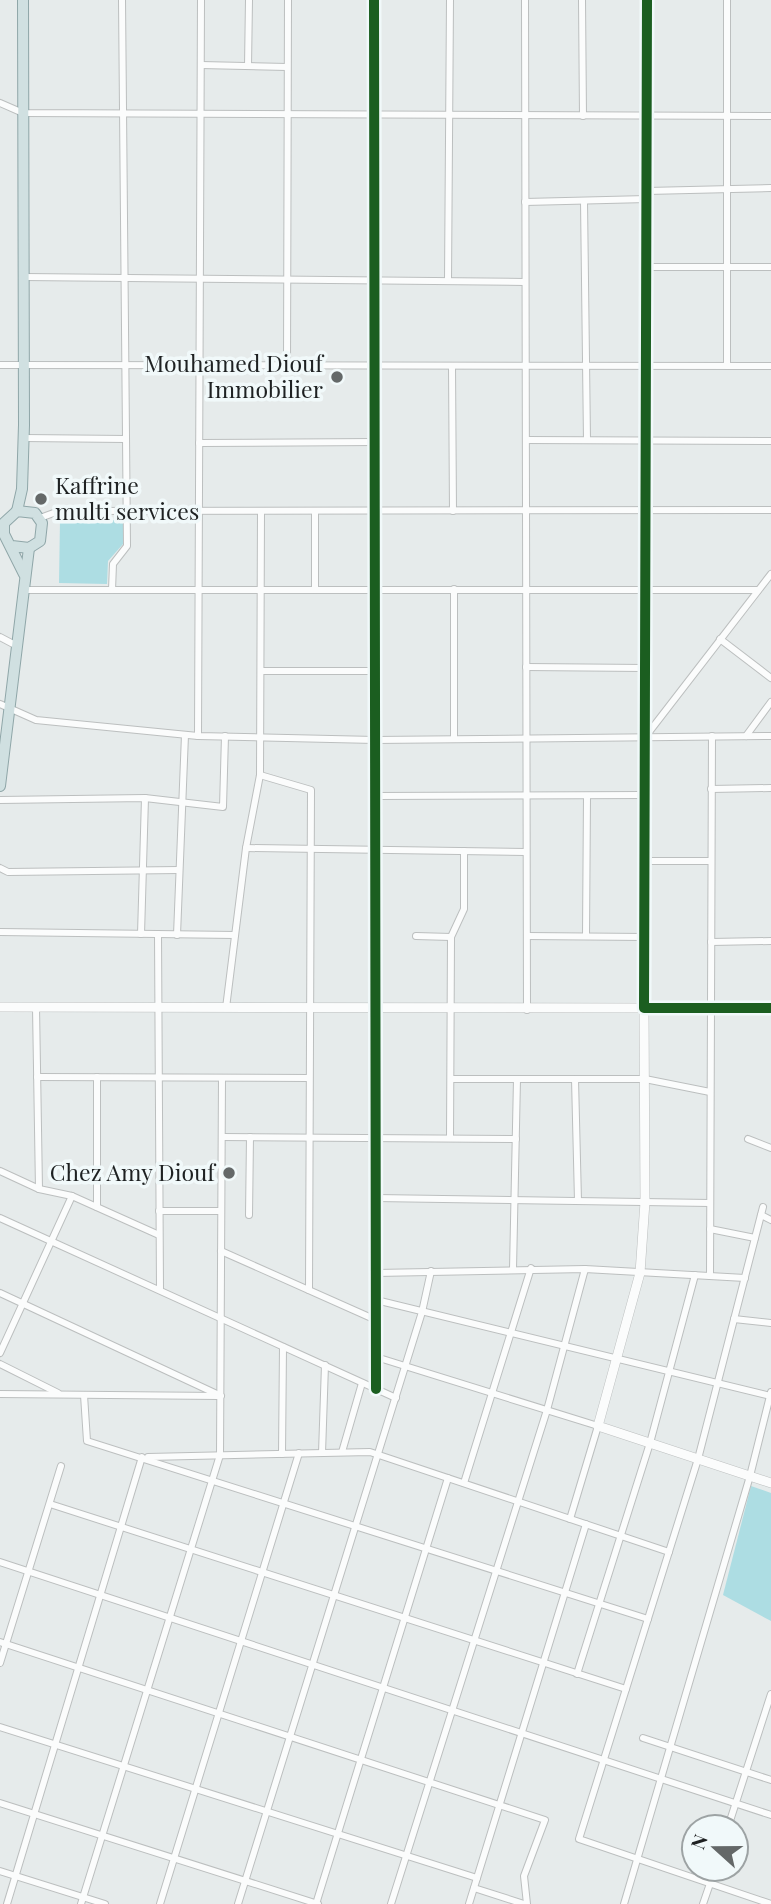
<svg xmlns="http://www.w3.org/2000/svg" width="771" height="1904" font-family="'Playfair Display',serif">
	<rect width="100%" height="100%" fill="#e6ebeb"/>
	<g fill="#addde3">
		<polygon points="60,520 124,520 123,544 108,561 107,584 59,583"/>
		<polygon points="751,1486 771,1493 771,1621 723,1595"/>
	</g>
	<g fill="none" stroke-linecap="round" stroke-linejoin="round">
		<defs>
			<g id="minor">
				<polyline points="374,0 376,1389"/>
				<polyline points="525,0 527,1010"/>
				<polyline points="582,0 583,116"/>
				<polyline points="647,0 644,1008 771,1008"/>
				<polyline points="201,65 287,67"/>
				<polyline points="248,66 249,0"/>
				<polyline points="0,103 23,113 771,116"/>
				<polyline points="647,191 771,188"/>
				<polyline points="584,201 587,440"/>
				<polyline points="525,202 647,199"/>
				<polyline points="646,267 771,267"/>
				<polyline points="24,277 525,282"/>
				<polyline points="448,281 450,0"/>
				<polyline points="0,365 771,366"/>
				<polyline points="287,366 288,0"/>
				<polyline points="452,366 453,511"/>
				<polyline points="727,366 727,0"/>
				<polyline points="24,438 126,439"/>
				<polyline points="526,440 771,441"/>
				<polyline points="199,443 375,442"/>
				<polyline points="40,518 59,511 771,510"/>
				<polyline points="22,590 758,590"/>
				<polyline points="112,590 113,564 127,546 122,0"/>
				<polyline points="315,590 315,511"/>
				<polyline points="0,637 17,646"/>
				<polyline points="720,639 771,678"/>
				<polyline points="526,667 645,668"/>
				<polyline points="262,671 375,671"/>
				<polyline points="0,704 36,720 198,736 375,740 771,736"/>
				<polyline points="198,736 201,0"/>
				<polyline points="646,736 771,574"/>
				<polyline points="746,736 771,702"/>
				<polyline points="454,739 454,589"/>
				<polyline points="260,775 311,790 309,1290"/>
				<polyline points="711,789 771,788"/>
				<polyline points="375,796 645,795"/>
				<polyline points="0,800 145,798 223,807 225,736"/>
				<polyline points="246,848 526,852"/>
				<polyline points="645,861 711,861"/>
				<polyline points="0,868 8,872 179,870"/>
				<polyline points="0,932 235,935"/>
				<polyline points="141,934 145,798"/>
				<polyline points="158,934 160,1290"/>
				<polyline points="177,935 185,735"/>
				<polyline points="416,936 451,937"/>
				<polyline points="527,936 645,937"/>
				<polyline points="586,936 587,796"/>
				<polyline points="711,942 771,941"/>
				<polyline points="36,1007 39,1189"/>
				<polyline points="226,1008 246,848 260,775 261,511"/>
				<polyline points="37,1077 309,1078"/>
				<polyline points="97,1077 97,1207"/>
				<polyline points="451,1079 645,1079 710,1092"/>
				<polyline points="575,1079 578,1201"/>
				<polyline points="222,1137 516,1139"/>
				<polyline points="450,1138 451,937 464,909 464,851"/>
				<polyline points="748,1139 771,1148"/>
				<polyline points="0,1171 39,1189 72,1196 159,1235"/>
				<polyline points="376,1198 710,1203"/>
				<polyline points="763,1207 698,1459 579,1839 771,1904"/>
				<polyline points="159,1211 221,1211"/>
				<polyline points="249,1215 250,1137"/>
				<polyline points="761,1215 771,1220"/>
				<polyline points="0,1218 396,1398"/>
				<polyline points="710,1229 755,1238"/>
				<polyline points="221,1251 376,1320"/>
				<polyline points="513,1269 517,1079"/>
				<polyline points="376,1273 585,1269 745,1278"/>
				<polyline points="710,1276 712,736"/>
				<polyline points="0,1293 221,1396"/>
				<polyline points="376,1300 771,1396"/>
				<polyline points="734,1319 771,1323"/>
				<polyline points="0,1353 72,1196"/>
				<polyline points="376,1357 598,1426 570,1519"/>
				<polyline points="0,1364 58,1393"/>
				<polyline points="0,1394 219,1396"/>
				<polyline points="84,1395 87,1441 648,1619"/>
				<polyline points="342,1452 362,1383"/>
				<polyline points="322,1453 325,1365"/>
				<polyline points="282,1454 283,1347"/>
				<polyline points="148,1457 370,1452 669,1552"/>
				<polyline points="464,1483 531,1268"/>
				<polyline points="50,1504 626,1689"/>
				<polyline points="0,1562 771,1815"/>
				<polyline points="0,1642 545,1820 524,1876 527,1904"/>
				<polyline points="0,1663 61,1466"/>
				<polyline points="577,1674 650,1443 695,1275"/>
				<polyline points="0,1727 477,1878"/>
				<polyline points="643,1738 771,1780"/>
				<polyline points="0,1803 318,1904"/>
				<polyline points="728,1827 771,1694"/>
				<polyline points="0,1871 105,1904"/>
				<polyline points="474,1888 524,1904"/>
				<polyline points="7,1904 142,1457"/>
				<polyline points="81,1904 220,1455 222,1078"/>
				<polyline points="160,1904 299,1453"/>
				<polyline points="238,1904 422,1312 431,1271"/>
				<polyline points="316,1904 448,1478"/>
				<polyline points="391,1904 547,1410 585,1269"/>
				<polyline points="469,1904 586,1524"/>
				<polyline points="624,1904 750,1476 771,1392"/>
				<polyline points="703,1904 715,1869"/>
			</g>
			<polyline id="secondary" points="0,1007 644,1008 645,1202 640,1273 598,1426 771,1483"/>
			<g id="trunk">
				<polyline points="17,511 22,489 24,425 23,0"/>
				<polyline points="12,546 29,548 40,541 42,523 35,513 17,511 4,523 4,534 24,574"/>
				<polyline points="0,786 29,548"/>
			</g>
		</defs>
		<use href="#minor" stroke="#bcbfbf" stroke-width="8"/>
		<use href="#secondary" stroke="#bcbfbf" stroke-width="10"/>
		<use href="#trunk" stroke="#8fa6a8" stroke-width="12"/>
		<use href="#minor" stroke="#fbfcfc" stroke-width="6"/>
		<use href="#secondary" stroke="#fbfcfc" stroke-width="9"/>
		<use href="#trunk" stroke="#d0e0e1" stroke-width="10"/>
		<defs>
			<g id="cycleway">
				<polyline points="374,0 376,1389"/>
				<polyline points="647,0 644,1008 771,1008"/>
			</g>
		</defs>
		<use href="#cycleway" stroke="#f1f9fa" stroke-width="15"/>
		<use href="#cycleway" stroke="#1b5e20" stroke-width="10"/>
	</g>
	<g fill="#646868" stroke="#f1f9fa" stroke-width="2.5">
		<circle cx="337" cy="377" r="7"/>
		<circle cx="41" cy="499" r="7"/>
		<circle cx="229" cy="1173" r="7"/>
	</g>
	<g text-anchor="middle" stroke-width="7" stroke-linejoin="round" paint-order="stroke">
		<g font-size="23" fill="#1e2122" stroke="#f1f9fa" text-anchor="end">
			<text x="323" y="372">Mouhamed Diouf<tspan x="323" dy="26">Immobilier</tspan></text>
			<text x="55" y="494" text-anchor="start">Kaffrine<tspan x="55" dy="26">multi services</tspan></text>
			<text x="215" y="1181">Chez Amy Diouf</text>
		</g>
	</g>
	<g transform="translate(715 1848) rotate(291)"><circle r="33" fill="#f1f9fa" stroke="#9da3a4" stroke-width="2"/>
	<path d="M0-5L12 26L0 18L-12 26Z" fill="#646868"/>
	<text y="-10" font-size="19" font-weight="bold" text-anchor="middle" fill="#1e2122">N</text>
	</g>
</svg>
